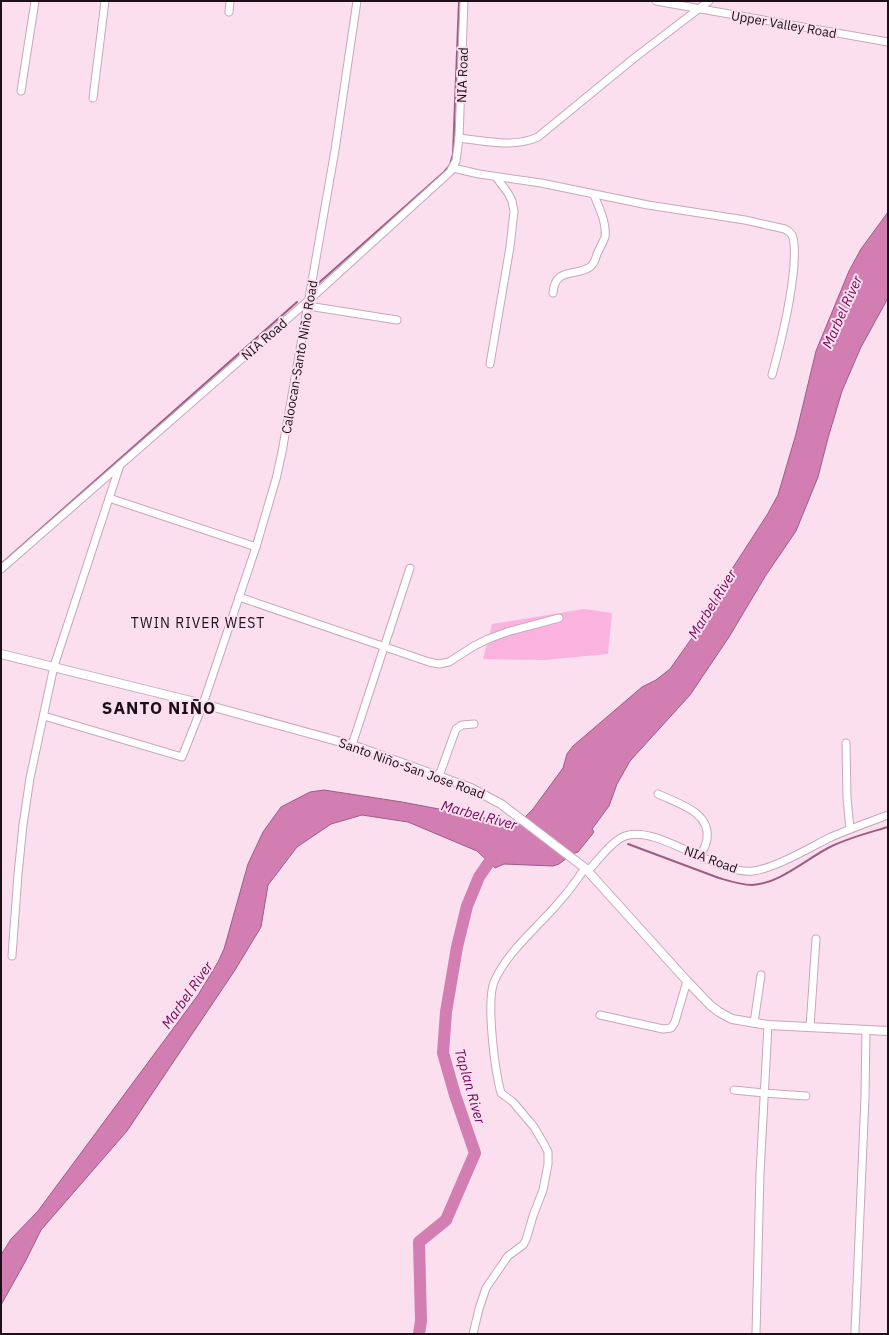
<svg xmlns="http://www.w3.org/2000/svg" width="889" height="1335" font-family="'IBM Plex Sans',sans-serif">
	<rect width="100%" height="100%" fill="#fbdfef"/>
	<polygon fill="#fab3de" points="584,609 612,613 608,654 544,660 483,659 492,624"/>
	<polygon fill="#d27eb3" stroke="#9b5d84" points="888,212 888,298 861,347 842,391 828,438 818,477 796,531 766,575 729,637 690,695 630,761 617,784 609,806 592,829 594,832 578,852 572,854 559,864 553,866 504,864 495,868 477,851 408,822 362,815 331,824 297,847 268,885 261,927 235,970 127,1131 41,1230 25,1262 1,1305 1,1255 11,1239 38,1211 198,995 218,962 224,949 248,864 263,832 281,807 310,792 324,790 402,802 481,817 509,825 518,824 533,809 563,768 567,754 573,746 642,687 656,680 670,669 699,628 732,569 767,515 778,495 796,434 816,351 849,271 861,249"/>
	<g fill="none" stroke-linecap="round" stroke-linejoin="round">
		<g stroke="#9b5d84" stroke-width="2">
			<polyline points="313,288 444,172 450,165 453,154 459,1"/>
			<polyline points="1,564 297,302"/>
			<path d="M 628,844 L 719,878 C 729,881 741,885 752,885 C 779,884 806,859 830,847 C 848,838 868,833 888,827"/>
		</g>
		<polyline stroke="#d27eb3" stroke-width="12" points="419,1334 421,1321 419,1242 446,1220 475,1153 455,1095 443,1053 446,1012 457,947 467,906 479,877 498,849"/>
		<defs>
			<g id="minor">
				<polyline points="656,1 888,42"/>
				<polyline points="229,12 230,1"/>
				<polyline points="21,91 35,1"/>
				<polyline points="93,98 105,1"/>
				<path d="M 459,138 C 485,141 514,148 538,137 L 633,59 L 709,1"/>
				<path d="M 453,168 L 479,174 L 541,183 L 648,205 L 745,220 L 785,229 C 787,230 790,232 792,235 C 796,244 794,256 794,265 C 791,303 782,339 772,375"/>
				<path d="M 553,293 C 555,267 575,277 590,267 C 594,264 596,258 597,254 C 600,248 603,242 605,237 C 607,223 599,208 594,195"/>
				<polyline points="308,306 397,320"/>
				<polyline points="490,364 510,247 514,211 512,201 508,193 496,177"/>
				<polyline points="109,498 256,547"/>
				<polyline points="1,569 309,300 450,172 456,161 459,138 464,1"/>
				<polyline points="239,597 429,662 439,664 449,662 474,646 488,639 507,632 559,618"/>
				<polyline points="44,716 182,757 203,704 256,547 276,479 282,452 335,150 357,1"/>
				<polyline points="846,743 847,798 850,829"/>
				<polyline points="352,745 410,568"/>
				<polyline points="439,776 456,729 462,725 474,724"/>
				<path d="M 658,794 C 677,803 711,812 707,839 C 706,845 703,851 700,856"/>
				<path d="M 588,871 C 598,860 612,841 625,836 C 657,824 716,875 753,871 C 776,868 809,848 831,837 C 850,829 869,822 888,815"/>
				<polyline points="12,956 18,874 23,825 30,778 54,666 120,465"/>
				<polyline points="600,1015 663,1029 671,1028 675,1022 687,981"/>
				<polyline points="754,1023 761,975"/>
				<polyline points="810,1027 816,939"/>
				<polyline points="734,1090 764,1093 806,1096"/>
				<polyline points="855,1332 865,1097 866,1030"/>
				<path d="M 473,1334 L 479,1309 L 486,1288 L 508,1256 L 523,1245 L 526,1240 L 533,1216 L 543,1190 L 548,1164 L 548,1152 L 544,1144 L 534,1127 L 513,1102 L 501,1093 C 495,1071 486,1003 494,982 C 506,954 533,931 553,909 C 565,896 575,883 585,868"/>
				<polyline points="756,1334 760,1173 768,1025"/>
			</g>
			<polyline id="major" points="1,654 203,704 352,745 471,788 501,804 585,868 687,981 710,1005 719,1012 732,1019 768,1025 888,1031"/>
		</defs>
		<use href="#minor" stroke="#c8a7ba" stroke-width="9"/>
		<use href="#major" stroke="#c8a7ba" stroke-width="10"/>
		<use href="#minor" stroke="#fff" stroke-width="7"/>
		<use href="#major" stroke="#fff" stroke-width="8"/>
	</g>
	<g text-anchor="middle" stroke-width="4" stroke-linejoin="round" paint-order="stroke">
		<g font-size="13" fill="#1b1017" stroke="#fbdfef">
			<text transform="translate(784 24) rotate(10)" y="5">Upper Valley Road</text>
			<text transform="translate(462 75) rotate(-88)" y="5">NIA Road</text>
			<text transform="translate(264 339) rotate(-41)" y="5">NIA Road</text>
			<text transform="translate(299 357) rotate(-80)" y="5">Caloocan-Santo Niño Road</text>
			<text transform="translate(412 768) rotate(20)" y="5">Santo Niño-San Jose Road</text>
			<text transform="translate(711 859) rotate(20)" y="5">NIA Road</text>
		</g>
		<g font-size="14" font-style="italic" fill="#6f0354" stroke="#fbdfef">
			<text transform="translate(842 312) rotate(-66)" y="5">Marbel River</text>
			<text transform="translate(712 604) rotate(-58)" y="5">Marbel River</text>
			<text transform="translate(479 815) rotate(15)" y="5">Marbel River</text>
			<text transform="translate(187 995) rotate(-55)" y="5">Marbel River</text>
			<text transform="translate(470 1086) rotate(74)" y="5">Taplan River</text>
		</g>
		<g font-size="14" letter-spacing="1" fill="#1b1017" stroke="#fbdfef">
			<text x="198" y="628">TWIN RIVER WEST</text>
		</g>
		<g font-size="17" font-weight="bold" letter-spacing="1" fill="#1b1017" stroke="#fbdfef">
			<text x="159" y="714">SANTO NIÑO</text>
		</g>
	</g>
	<rect width="889" height="1335" fill="none" stroke="#1b1017" stroke-width="4"/>
</svg>
